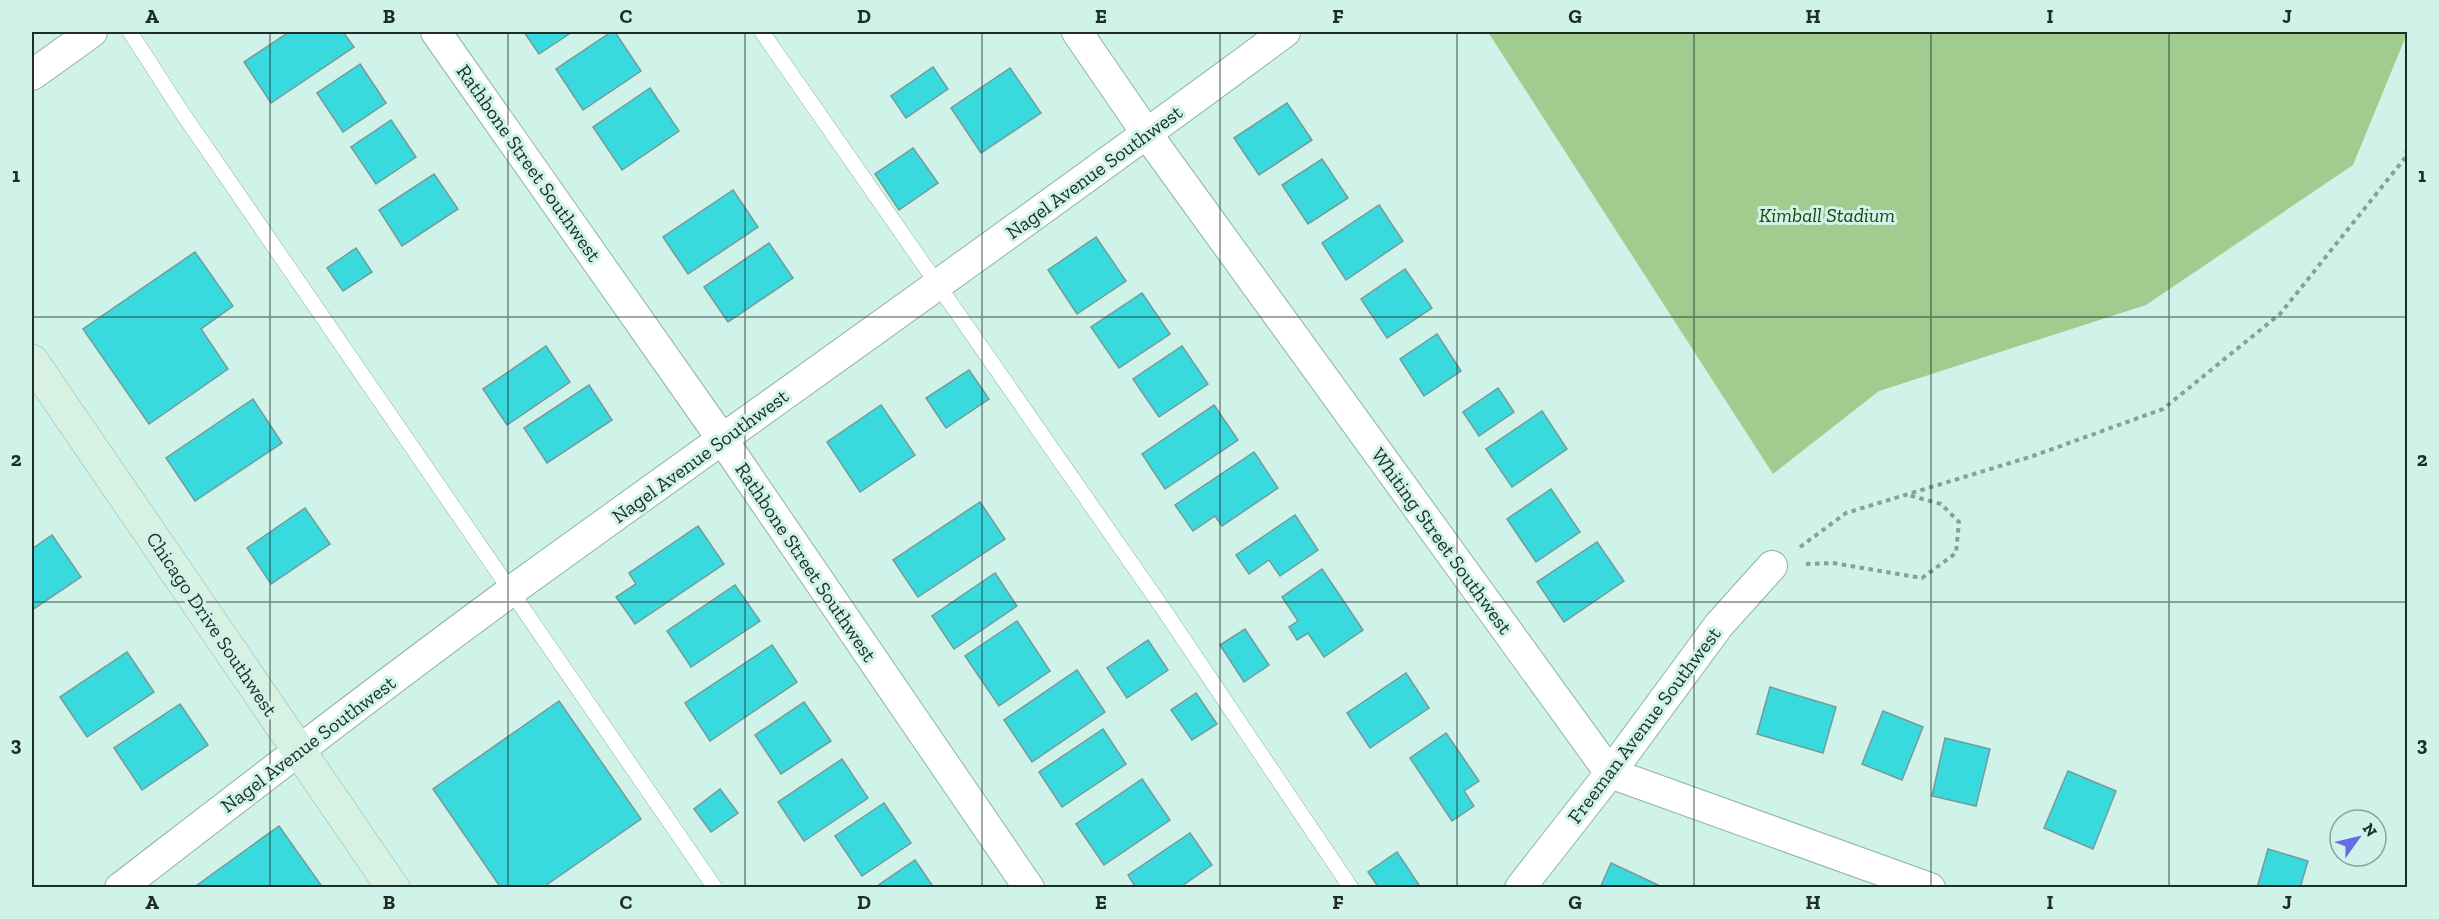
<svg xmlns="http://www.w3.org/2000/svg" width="2439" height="919" font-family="'Zilla Slab',serif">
	<rect width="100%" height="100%" fill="#cff3e9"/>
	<polygon fill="#a1cc90" points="1488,32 2402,32 2406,36 2353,165 2146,305 1879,391 1773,474"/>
	<g fill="#39dade" stroke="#769a9a" stroke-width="1.5">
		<polygon points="289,32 343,32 354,47 271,103 244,62"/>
		<polygon points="524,32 572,32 539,54"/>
		<polygon points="611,32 615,32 641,71 583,110 556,69"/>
		<polygon points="360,64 386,103 343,132 317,93"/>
		<polygon points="933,67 948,89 906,118 891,96"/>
		<polygon points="1010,68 1041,113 981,153 951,108"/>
		<polygon points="650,88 679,131 622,170 593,127"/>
		<polygon points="1287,103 1312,140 1259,175 1234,138"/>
		<polygon points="391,120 416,157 376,184 351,147"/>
		<polygon points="913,148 938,183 899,210 875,174"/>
		<polygon points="1322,159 1348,198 1308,224 1282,185"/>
		<polygon points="434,174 458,209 402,246 379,210"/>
		<polygon points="733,190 758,227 688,274 663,237"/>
		<polygon points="1379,205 1403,241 1346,280 1322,243"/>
		<polygon points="1096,237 1126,281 1077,314 1048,270"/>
		<polygon points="769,243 793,278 728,322 704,287"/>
		<polygon points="356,248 372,272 343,291 327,268"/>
		<polygon points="195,252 233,306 201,329 228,369 149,424 83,329"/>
		<polygon points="1405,269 1432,308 1387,338 1361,299"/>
		<polygon points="1142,293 1170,334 1119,368 1091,327"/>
		<polygon points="1437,334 1461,371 1424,396 1400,359"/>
		<polygon points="546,346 570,382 507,425 483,389"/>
		<polygon points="1182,346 1208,384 1159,417 1133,379"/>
		<polygon points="969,370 989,399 946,428 926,398"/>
		<polygon points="589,385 612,420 547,463 524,428"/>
		<polygon points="1498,388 1514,412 1479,436 1463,412"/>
		<polygon points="253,399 282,443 195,501 166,458"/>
		<polygon points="881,405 915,455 860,492 827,442"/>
		<polygon points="1214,405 1238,440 1165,489 1142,454"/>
		<polygon points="1542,411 1567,449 1512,487 1486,449"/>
		<polygon points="1254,452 1278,488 1222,526 1215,516 1193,531 1175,505"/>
		<polygon points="1551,489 1580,532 1536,562 1507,519"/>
		<polygon points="980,502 1005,539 918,597 893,560"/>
		<polygon points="305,508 330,544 271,584 247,548"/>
		<polygon points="1295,515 1318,550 1280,576 1269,560 1249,574 1236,555"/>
		<polygon points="698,526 724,564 635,624 616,597 636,584 629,573"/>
		<polygon points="52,535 81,577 32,610 32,549"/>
		<polygon points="1597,542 1624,581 1564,622 1537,582"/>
		<polygon points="1322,569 1363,630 1324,657 1308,633 1297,640 1289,627 1298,621 1282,597"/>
		<polygon points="995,573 1017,606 954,649 932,616"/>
		<polygon points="735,585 760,621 691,667 667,631"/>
		<polygon points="1017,621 1050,671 999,706 965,656"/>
		<polygon points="1245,629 1269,665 1244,682 1220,645"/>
		<polygon points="1148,640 1168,670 1127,698 1107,668"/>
		<polygon points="772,645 797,682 710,741 685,703"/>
		<polygon points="127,652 154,692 87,737 60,697"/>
		<polygon points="1077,670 1105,712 1032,762 1004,720"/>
		<polygon points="1406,673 1429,708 1370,748 1347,713"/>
		<polygon points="1770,687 1836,707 1823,753 1757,734"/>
		<polygon points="1196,693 1217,724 1192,740 1171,710"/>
		<polygon points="559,701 641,819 542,888 501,888 433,789"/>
		<polygon points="804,702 831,741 781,774 755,735"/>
		<polygon points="180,704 208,745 142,790 114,748"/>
		<polygon points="1883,711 1923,727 1902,780 1862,764"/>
		<polygon points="1103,729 1126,764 1062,807 1039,772"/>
		<polygon points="1446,733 1479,781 1464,791 1474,806 1452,821 1410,758"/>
		<polygon points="1945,738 1990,749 1976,806 1932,796"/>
		<polygon points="842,759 868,798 804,841 778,802"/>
		<polygon points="2068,771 2116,791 2093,849 2044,828"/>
		<polygon points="1142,779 1170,820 1104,865 1076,824"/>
		<polygon points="720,789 738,813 711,832 694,809"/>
		<polygon points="884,803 911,843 862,876 835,836"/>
		<polygon points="279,826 323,888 193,888"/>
		<polygon points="1190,833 1212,865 1179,888 1136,888 1128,875"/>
		<polygon points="2268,849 2308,861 2300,888 2257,888"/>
		<polygon points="1397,852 1421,888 1379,888 1368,872"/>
		<polygon points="915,860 934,888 874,888"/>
		<polygon points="1611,863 1658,885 1657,888 1600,888"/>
	</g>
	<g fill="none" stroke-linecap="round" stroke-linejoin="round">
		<defs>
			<g id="service">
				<polyline points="130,32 181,111 715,888"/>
				<polyline points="762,32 1166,613 1351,888"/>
			</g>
			<g id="minor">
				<polyline points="436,32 722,439 1029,888"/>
				<polyline points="1077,32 1147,134 1610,773 1930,888"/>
				<polyline points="32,75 92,32"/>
				<path d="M 120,888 C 251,787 381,686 514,589 C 771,403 1030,221 1285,32"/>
				<polyline points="1520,888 1610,773 1719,625 1772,566"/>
			</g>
			<polyline id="secondary" points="32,361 393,888"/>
		</defs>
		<use href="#service" stroke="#90b2a9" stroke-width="16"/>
		<use href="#minor" stroke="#90b2a9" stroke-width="32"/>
		<use href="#secondary" stroke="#90b2a9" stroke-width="34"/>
		<g stroke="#86a19a" stroke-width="4" stroke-dasharray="4.5 4.5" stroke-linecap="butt">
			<polyline points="1800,547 1846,513 2033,456 2163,409 2280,314 2405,158 2408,145"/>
			<polyline points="1806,564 1833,563 1922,578 1956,553 1959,522 1941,504 1908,495"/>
		</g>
		<use href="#service" stroke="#fff" stroke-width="15"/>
		<use href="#minor" stroke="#fff" stroke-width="30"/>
		<use href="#secondary" stroke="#d7f2e2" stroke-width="33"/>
	</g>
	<path fill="none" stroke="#1f2d29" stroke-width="1.5" stroke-opacity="0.55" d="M 270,32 L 270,888M 508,32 L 508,888M 745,32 L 745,888M 982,32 L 982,888M 1220,32 L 1220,888M 1457,32 L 1457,888M 1694,32 L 1694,888M 1931,32 L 1931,888M 2169,32 L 2169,888M 32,317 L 2408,317M 32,602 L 2408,602"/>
	<g text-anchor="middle" stroke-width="6" stroke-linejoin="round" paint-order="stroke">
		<g font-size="20" fill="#1f2d29" stroke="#cff3e9">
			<text transform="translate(529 163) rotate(55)" y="7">Rathbone Street Southwest</text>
			<text transform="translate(1094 172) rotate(-36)" y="7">Nagel Avenue Southwest</text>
			<text transform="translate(700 456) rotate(-36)" y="7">Nagel Avenue Southwest</text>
			<text transform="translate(1442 541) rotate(54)" y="7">Whiting Street Southwest</text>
			<text transform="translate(806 562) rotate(56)" y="7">Rathbone Street Southwest</text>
			<text transform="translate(212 624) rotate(56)" y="7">Chicago Drive Southwest</text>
			<text transform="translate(1644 725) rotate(-53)" y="7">Freeman Avenue Southwest</text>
			<text transform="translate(308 744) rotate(-37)" y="7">Nagel Avenue Southwest</text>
		</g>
		<g font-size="20" font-style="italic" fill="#1f430a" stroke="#cff3e9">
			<text x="1827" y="222">Kimball Stadium</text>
		</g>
	</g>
	<rect width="2439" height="919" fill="none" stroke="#cff3e9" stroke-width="66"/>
	<g transform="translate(2358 838) rotate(56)"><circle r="28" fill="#cff3e9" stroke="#89a49c" stroke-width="1.5"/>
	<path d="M0-4.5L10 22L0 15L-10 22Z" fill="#696be4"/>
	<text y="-9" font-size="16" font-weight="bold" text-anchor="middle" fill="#1f2d29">N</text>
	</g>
	<rect x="33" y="33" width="2373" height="853" fill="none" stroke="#1f2d29" stroke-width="2"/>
	<g font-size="20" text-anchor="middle" font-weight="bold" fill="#1f2d29">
		<text x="152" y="23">A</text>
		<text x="389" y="23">B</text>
		<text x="626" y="23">C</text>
		<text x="864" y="23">D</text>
		<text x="1101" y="23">E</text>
		<text x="1338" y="23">F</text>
		<text x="1575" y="23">G</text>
		<text x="1813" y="23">H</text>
		<text x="2050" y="23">I</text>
		<text x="2287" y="23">J</text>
		<text x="16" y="182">1</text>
		<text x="2422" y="182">1</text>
		<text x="16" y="466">2</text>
		<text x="2422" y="466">2</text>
		<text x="16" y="751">3</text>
		<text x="2422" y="751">3</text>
		<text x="152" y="909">A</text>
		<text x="389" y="909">B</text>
		<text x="626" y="909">C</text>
		<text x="864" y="909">D</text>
		<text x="1101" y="909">E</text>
		<text x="1338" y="909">F</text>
		<text x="1575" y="909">G</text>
		<text x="1813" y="909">H</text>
		<text x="2050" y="909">I</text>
		<text x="2287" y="909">J</text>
	</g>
</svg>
